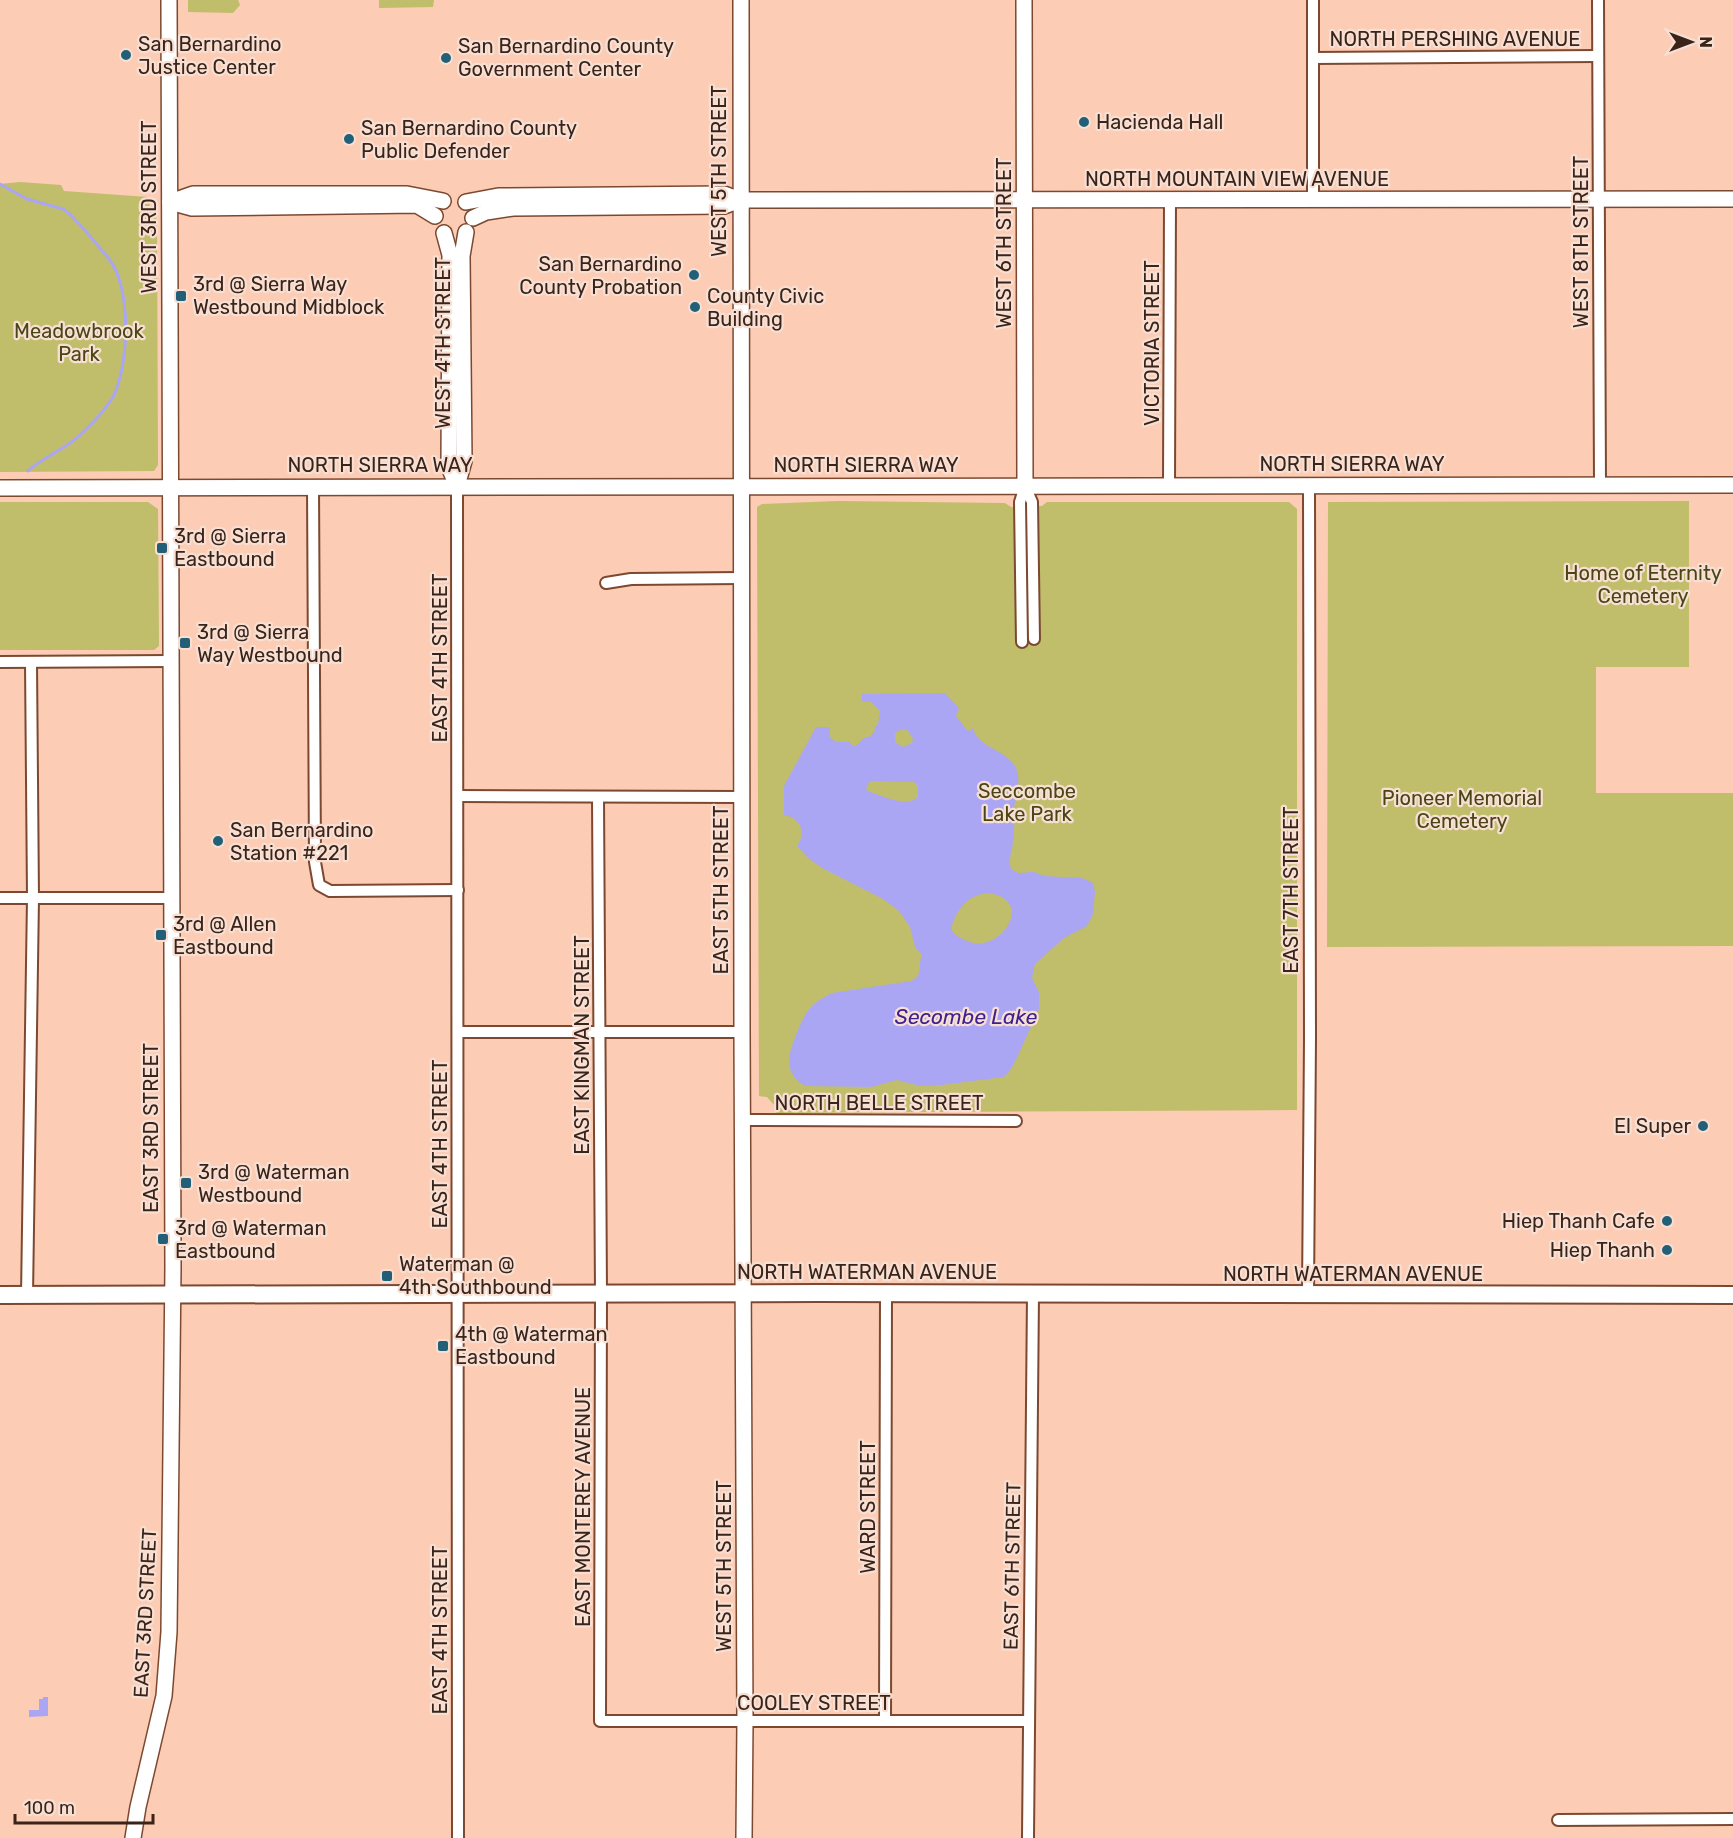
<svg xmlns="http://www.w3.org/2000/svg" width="1733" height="1838" font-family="Rubik,sans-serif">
	<rect width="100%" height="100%" fill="#fcccb4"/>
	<g fill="#c0bd6b">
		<polygon points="188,0 238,0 240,5 233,13 188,12"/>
		<polygon points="379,0 434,0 433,7 379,8"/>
		<polygon points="20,182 61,185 64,191 148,197 152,215 157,219 158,465 154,471 0,472 0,184"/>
		<polygon points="838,501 1005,503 1011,507 1042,506 1047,502 1289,502 1297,509 1297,1110 776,1113 775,1106 767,1097 759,1096 757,507 762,504"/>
		<polygon points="1689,501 1689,667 1596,667 1596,793 1733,793 1733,946 1327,947 1328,502"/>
		<polygon points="0,502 148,502 158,509 159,646 154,650 0,650"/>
	</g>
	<g fill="#aba6f3" fill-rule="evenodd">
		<path d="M 945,693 L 959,708 L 956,716 L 967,730 L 970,731 L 973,728 C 977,748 1008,750 1016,768 C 1022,782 1015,795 1014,809 C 1014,820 1015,831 1013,842 C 1012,851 1008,859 1011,869 L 1018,873 L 1034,872 L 1044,876 L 1082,878 L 1093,883 L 1095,892 L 1093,914 L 1087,926 L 1064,938 L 1035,964 L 1032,978 L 1039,992 L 1039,1009 L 1016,1060 L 1009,1072 L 1004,1077 L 934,1086 L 920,1086 L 897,1080 L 871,1087 L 805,1086 C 783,1072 788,1056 796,1035 C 800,1025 804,1014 812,1006 C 818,1000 825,997 832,993 L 911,981 C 924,975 917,966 922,955 L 915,947 L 910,927 L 899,911 L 883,899 L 822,868 L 808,858 L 797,846 C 807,833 800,817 784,815 L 784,786 L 816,727 L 830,727 L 830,737 L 836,742 L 849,742 L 853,746 L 856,746 L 865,737 L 869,737 L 876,730 L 874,728 L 878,724 L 880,711 L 871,702 L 862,702 L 862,694 ZM 902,729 L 907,730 L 913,738 L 912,743 L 903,747 L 895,742 L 895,733 ZM 870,781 L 914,782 L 918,786 L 918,797 C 906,808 882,796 868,791 L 866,788 ZM 987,893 C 1039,899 998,958 965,940 C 959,937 954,935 951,929 C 956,911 967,895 987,893 Z"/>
		<polygon points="43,1697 48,1697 48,1716 29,1717 29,1710 39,1710 39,1699 43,1699"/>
	</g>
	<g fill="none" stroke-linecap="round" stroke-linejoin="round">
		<path stroke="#aba6f3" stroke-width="3" d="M 0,184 L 27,199 L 63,209 L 71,215 C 84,229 97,244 109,259 C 132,287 129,366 113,397 C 105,410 91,425 80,435 C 70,446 32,464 28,471"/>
		<defs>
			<g id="street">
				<polyline points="1313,0 1313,200"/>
				<polyline points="1598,0 1600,485"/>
				<polyline points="1313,58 1598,56"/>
				<polyline points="1169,485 1170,200"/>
				<polyline points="313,486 315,862 319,885 330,891 458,890"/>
				<polyline points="457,486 458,1838"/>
				<polyline points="1025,486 1032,502 1034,639"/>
				<polyline points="606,583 631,579 741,578"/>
				<polyline points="1022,642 1020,502 1025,486"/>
				<polyline points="0,662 172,661"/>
				<polyline points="458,796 742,797"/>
				<polyline points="598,797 601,1294 600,1721 1029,1721"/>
				<polyline points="0,898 172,898"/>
				<polyline points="458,1032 742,1032"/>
				<polyline points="742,1120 1016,1121"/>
				<polyline points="27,1295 33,898 31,662"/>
				<polyline points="1308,1295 1310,1039 1309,485"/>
				<polyline points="885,1721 886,1293"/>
				<polyline points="1558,1820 1733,1819"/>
				<polyline points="1028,1838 1033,1294"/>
			</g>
			<g id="secondary">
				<polyline points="741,0 742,1032 745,1721 744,1838"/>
				<polyline points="1024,0 1025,486"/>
				<polyline points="170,202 193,194 407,194 443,201"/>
				<polyline points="170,202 192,208 417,205 435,216"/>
				<polyline points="466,202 498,196 724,194 740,200"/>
				<polyline points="473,218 486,212 513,208 724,206 740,200 1733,199"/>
				<polyline points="444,233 450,255 449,467 457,486"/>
				<polyline points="457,486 464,461 462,256 466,232"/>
				<polyline points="0,488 1733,485"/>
				<polyline points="133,1838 138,1807 164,1696 169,1632 173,1267 169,0"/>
			</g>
			<polyline id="primary" points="0,1295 818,1293 1733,1295"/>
		</defs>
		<use href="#street" stroke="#7c4930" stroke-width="14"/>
		<use href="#secondary" stroke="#7c4930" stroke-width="18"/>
		<use href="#primary" stroke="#7c4930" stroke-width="20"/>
		<use href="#street" stroke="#fff" stroke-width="10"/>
		<use href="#secondary" stroke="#fff" stroke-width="15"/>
		<use href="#primary" stroke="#fff" stroke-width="16"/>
	</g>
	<g fill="#236077" stroke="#f7dfd3" stroke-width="2">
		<circle cx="126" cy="55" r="6"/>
		<circle cx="446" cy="58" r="6"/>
		<circle cx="1084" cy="122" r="6"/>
		<circle cx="349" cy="139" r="6"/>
		<circle cx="694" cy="275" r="6"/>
		<rect x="175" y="290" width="12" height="12" rx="3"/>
		<circle cx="695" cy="307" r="6"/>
		<rect x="156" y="542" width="12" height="12" rx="3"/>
		<rect x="179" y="637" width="12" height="12" rx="3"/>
		<circle cx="218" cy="841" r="6"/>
		<rect x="155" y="929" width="12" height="12" rx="3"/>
		<circle cx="1703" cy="1126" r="6"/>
		<rect x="180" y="1177" width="12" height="12" rx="3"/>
		<circle cx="1667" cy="1221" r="6"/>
		<rect x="157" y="1233" width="12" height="12" rx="3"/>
		<circle cx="1667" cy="1250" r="6"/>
		<rect x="381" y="1270" width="12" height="12" rx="3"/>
		<rect x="437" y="1340" width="12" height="12" rx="3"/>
	</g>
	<g text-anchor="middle" stroke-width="4.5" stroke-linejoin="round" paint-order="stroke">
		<g font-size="20" fill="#3a2318" stroke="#f7dfd3">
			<text x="1455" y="46">NORTH PERSHING AVENUE</text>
			<text transform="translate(719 171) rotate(-90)" y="7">WEST 5TH STREET</text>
			<text x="1237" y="186">NORTH MOUNTAIN VIEW AVENUE</text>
			<text transform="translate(149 207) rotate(-90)" y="7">WEST 3RD STREET</text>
			<text transform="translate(1581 242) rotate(-90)" y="7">WEST 8TH STREET</text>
			<text transform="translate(1004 243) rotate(-90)" y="7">WEST 6TH STREET</text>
			<text transform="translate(443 343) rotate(-90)" y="7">WEST 4TH STREET</text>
			<text transform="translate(1152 343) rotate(-90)" y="7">VICTORIA STREET</text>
			<text x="1352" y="471">NORTH SIERRA WAY</text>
			<text x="380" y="472">NORTH SIERRA WAY</text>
			<text x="866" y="472">NORTH SIERRA WAY</text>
			<text transform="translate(440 658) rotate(-90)" y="7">EAST 4TH STREET</text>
			<text transform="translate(721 890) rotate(-90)" y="7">EAST 5TH STREET</text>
			<text transform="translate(1291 890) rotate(-90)" y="7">EAST 7TH STREET</text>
			<text transform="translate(582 1045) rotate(-90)" y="7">EAST KINGMAN STREET</text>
			<text x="879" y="1110">NORTH BELLE STREET</text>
			<text transform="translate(151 1128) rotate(-90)" y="7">EAST 3RD STREET</text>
			<text transform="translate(440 1144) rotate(-90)" y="7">EAST 4TH STREET</text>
			<text x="867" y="1279">NORTH WATERMAN AVENUE</text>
			<text x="1353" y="1281">NORTH WATERMAN AVENUE</text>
			<text transform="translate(583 1507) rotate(-90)" y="7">EAST MONTEREY AVENUE</text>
			<text transform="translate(868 1507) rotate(-90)" y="7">WARD STREET</text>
			<text transform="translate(724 1566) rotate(-90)" y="7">WEST 5TH STREET</text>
			<text transform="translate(1012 1566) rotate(-89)" y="7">EAST 6TH STREET</text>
			<text transform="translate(145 1613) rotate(-87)" y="7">EAST 3RD STREET</text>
			<text transform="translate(440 1630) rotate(-90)" y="7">EAST 4TH STREET</text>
			<text x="814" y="1710">COOLEY STREET</text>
		</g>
		<g font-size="20" fill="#3a2318" stroke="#f7dfd3" text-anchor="start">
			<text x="138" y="51">San Bernardino<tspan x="138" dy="23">Justice Center</tspan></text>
			<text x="458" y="53">San Bernardino County<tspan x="458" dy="23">Government Center</tspan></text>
			<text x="1096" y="129">Hacienda Hall</text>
			<text x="361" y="135">San Bernardino County<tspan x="361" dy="23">Public Defender</tspan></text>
			<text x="682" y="271" text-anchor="end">San Bernardino<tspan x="682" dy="23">County Probation</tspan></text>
			<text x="193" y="291">3rd @ Sierra Way<tspan x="193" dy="23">Westbound Midblock</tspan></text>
			<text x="707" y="303">County Civic<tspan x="707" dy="23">Building</tspan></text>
			<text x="174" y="543">3rd @ Sierra<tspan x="174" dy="23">Eastbound</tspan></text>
			<text x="197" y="639">3rd @ Sierra<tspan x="197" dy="23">Way Westbound</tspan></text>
			<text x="230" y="837">San Bernardino<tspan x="230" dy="23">Station #221</tspan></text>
			<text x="173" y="931">3rd @ Allen<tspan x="173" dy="23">Eastbound</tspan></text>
			<text x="1691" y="1133" text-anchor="end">El Super</text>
			<text x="198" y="1179">3rd @ Waterman<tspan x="198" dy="23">Westbound</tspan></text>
			<text x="1655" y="1228" text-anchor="end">Hiep Thanh Cafe</text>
			<text x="175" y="1235">3rd @ Waterman<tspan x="175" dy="23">Eastbound</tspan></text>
			<text x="1655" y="1257" text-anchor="end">Hiep Thanh</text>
			<text x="399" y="1271">Waterman @<tspan x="399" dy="23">4th Southbound</tspan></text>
			<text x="455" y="1341">4th @ Waterman<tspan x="455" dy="23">Eastbound</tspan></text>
		</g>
		<g font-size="20" fill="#484616" stroke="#f7dfd3">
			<text x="79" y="338">Meadowbrook<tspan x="79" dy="23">Park</tspan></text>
			<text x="1643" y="580">Home of Eternity<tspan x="1643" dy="23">Cemetery</tspan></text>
			<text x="1027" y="798">Seccombe<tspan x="1027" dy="23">Lake Park</tspan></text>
			<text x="1462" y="805">Pioneer Memorial<tspan x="1462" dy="23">Cemetery</tspan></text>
		</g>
		<g font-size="21" font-style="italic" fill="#3e218e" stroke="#f7dfd3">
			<text x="966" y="1024">Secombe Lake</text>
		</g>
	</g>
	<g transform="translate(1691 42) rotate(90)" stroke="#f7dfd3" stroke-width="4.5" paint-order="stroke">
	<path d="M0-4.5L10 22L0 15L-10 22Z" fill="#3a2318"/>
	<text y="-9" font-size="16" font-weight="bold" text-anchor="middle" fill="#3a2318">N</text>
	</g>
	<path d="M15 1814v9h138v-9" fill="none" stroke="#3a2318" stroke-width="3"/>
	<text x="24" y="1814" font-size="18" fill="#3a2318" stroke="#f7dfd3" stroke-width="4.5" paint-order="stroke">100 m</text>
</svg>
